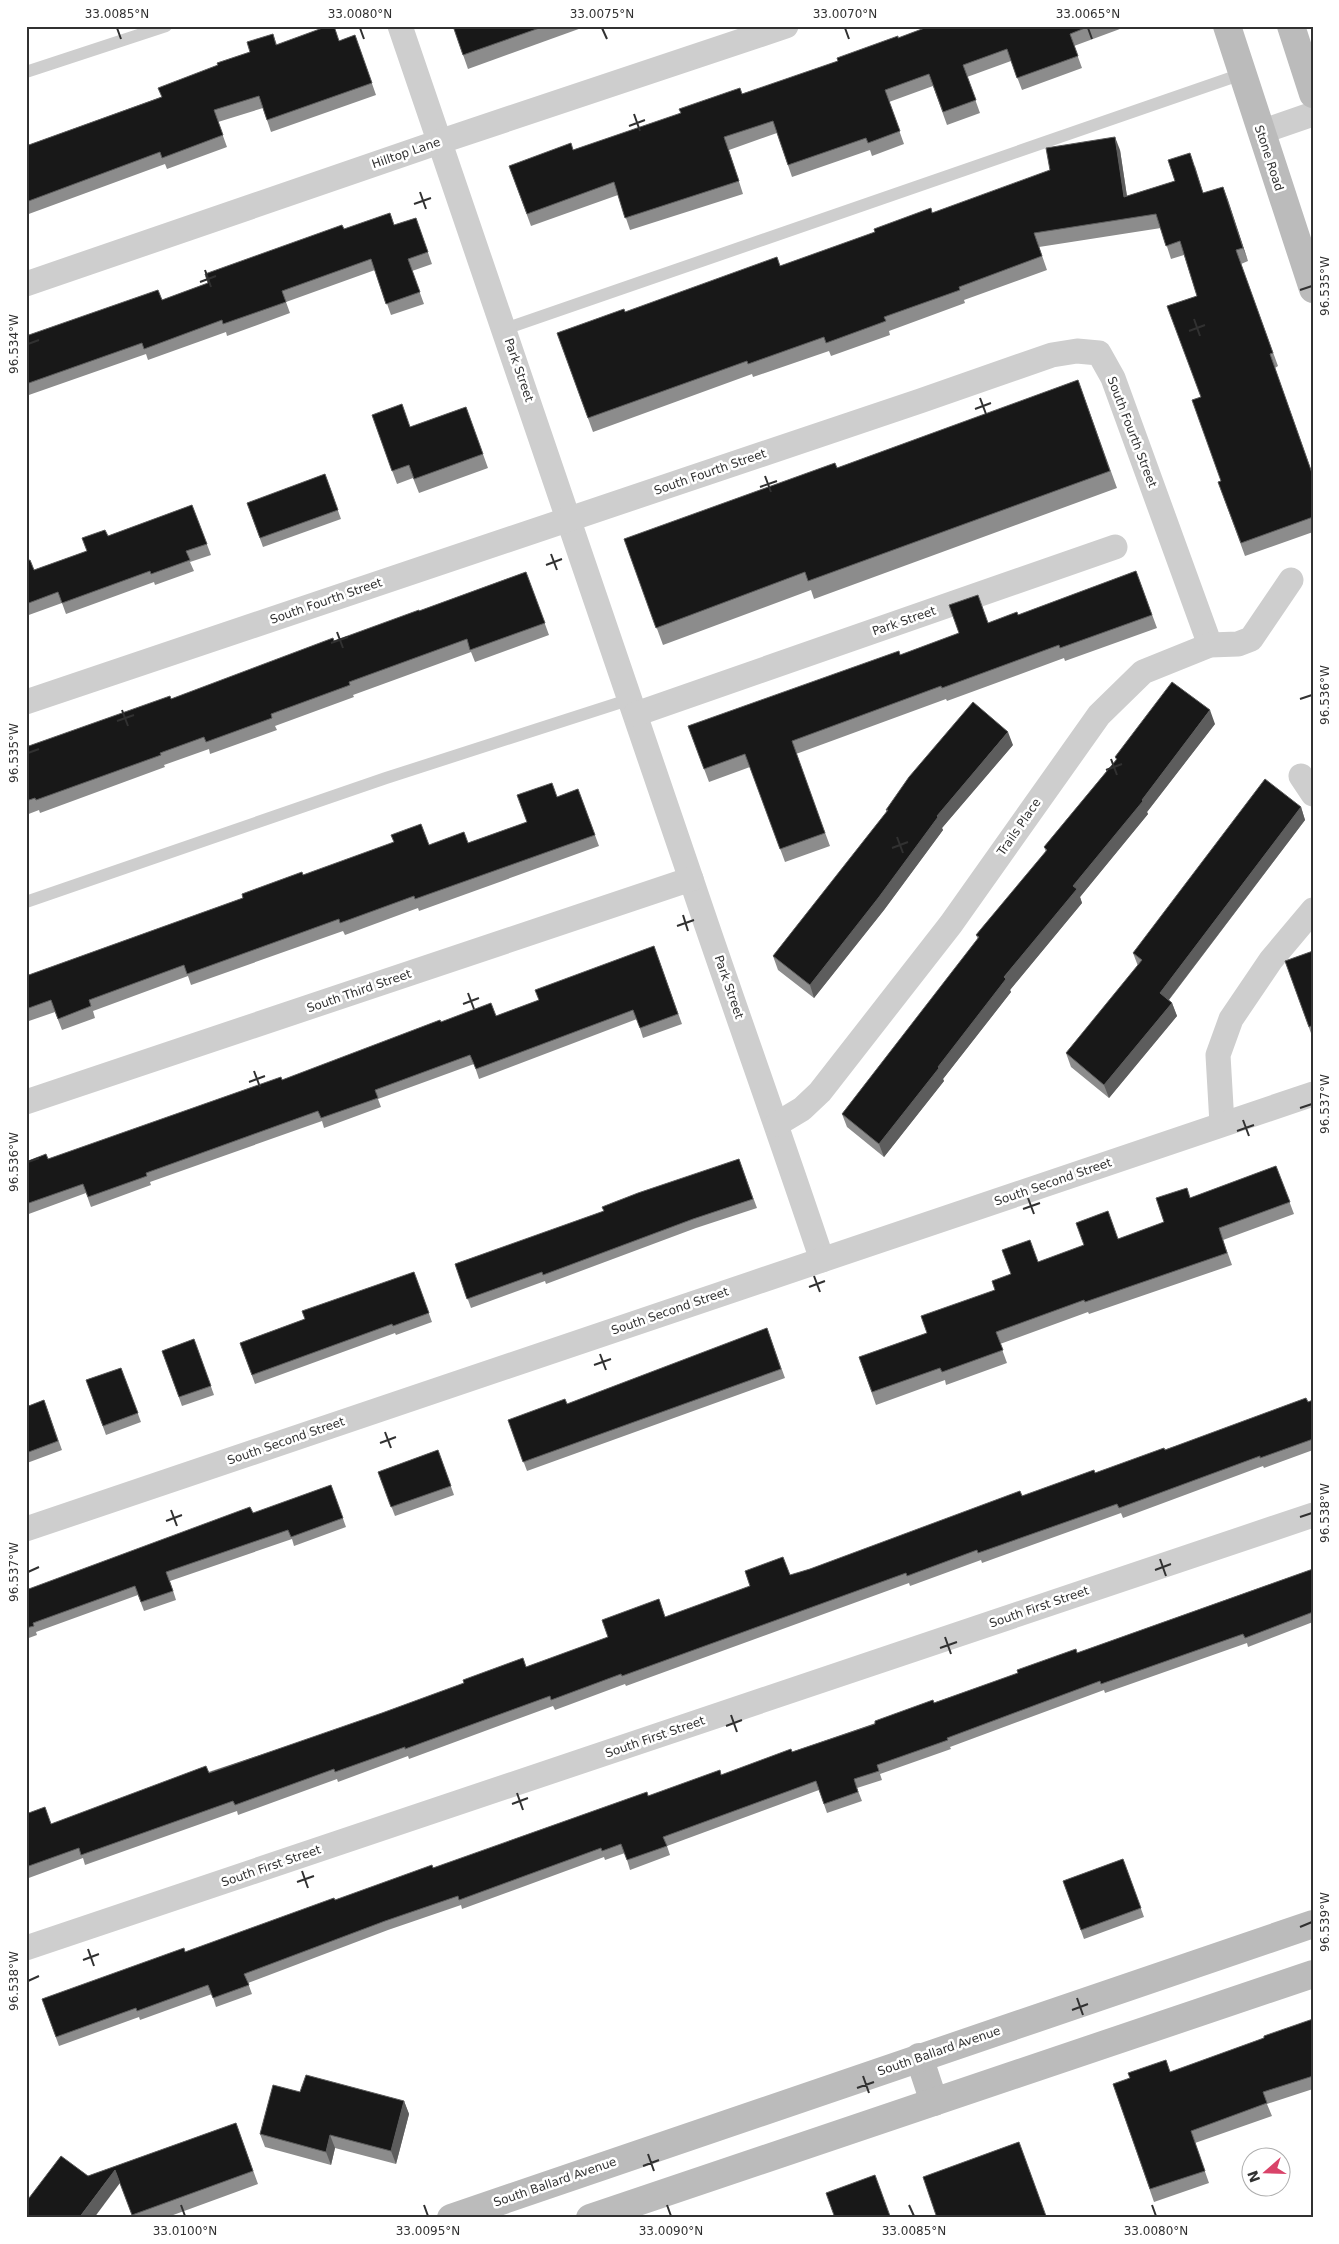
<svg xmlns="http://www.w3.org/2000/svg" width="1339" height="2244" font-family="'DejaVu Sans',sans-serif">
	<rect width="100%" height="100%" fill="#fff"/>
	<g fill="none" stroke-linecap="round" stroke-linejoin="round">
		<g stroke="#cecece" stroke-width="12">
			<polyline points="26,72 166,26"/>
			<polyline points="505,329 1242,74"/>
			<polyline points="26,902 386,778 631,699"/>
		</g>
		<g stroke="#cecece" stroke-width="25">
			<path d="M 400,26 C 497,309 594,592 690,876 C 733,1004 779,1131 822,1260"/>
			<polyline points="1261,132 1313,114"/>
			<polyline points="26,284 439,142 786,26"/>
			<polyline points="26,702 920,401 1052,355 1077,351 1099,353 1113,378 1210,645"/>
			<polyline points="636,714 1115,547"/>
			<polyline points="1301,776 1313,794"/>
			<polyline points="26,1102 691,879"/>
			<polyline points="777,1124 802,1109 820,1092 951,924 1099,715 1143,672 1210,645 1238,644 1251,639 1291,580"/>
			<polyline points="1222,1124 1218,1055 1231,1019 1271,960 1313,910"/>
			<polyline points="26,1529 1313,1094"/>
			<polyline points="26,1948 1313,1515"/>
		</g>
		<g stroke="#bbb" stroke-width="28">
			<polyline points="1227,26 1313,289"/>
			<polyline points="1291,26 1313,94"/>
			<polyline points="919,2057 934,2102"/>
			<polyline points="451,2218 1313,1924"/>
			<polyline points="590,2218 1313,1974"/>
		</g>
	</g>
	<g fill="#8c8c8c">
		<polygon points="453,26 587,26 468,69"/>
		<polygon points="930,26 1128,26 1074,46 1082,68 1022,90 1011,61 967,77 980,113 947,125 933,86 889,102 904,144 872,156 870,150 792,177 777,133 729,150 743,194 630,230 618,195 531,226 509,166 573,150 742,94 838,61"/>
		<polygon points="273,34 277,45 339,41 355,35 376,95 271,132 263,108 218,122 227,147 167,169 165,164 26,215 26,146 161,97 218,65 250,52"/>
		<polygon points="1120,150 1127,196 1175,181 1195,166 1203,193 1223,187 1248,261 1241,264 1278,366 1275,368 1313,475 1313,532 1245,556 1218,482 1221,481 1201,397 1197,296 1184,255 1171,259 1161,228 1039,247 1047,270 964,300 965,303 889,331 890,335 831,356 829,351 753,377 752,374 593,432 557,333 625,312 780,266 932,213"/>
		<polygon points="416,218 432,264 412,271 424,304 391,315 375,270 286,302 290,313 227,336 226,332 148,360 146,354 26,396 26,336 162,300 208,283 344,229 394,225"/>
		<polygon points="1078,380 1117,488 814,599 811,590 663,645 624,539 837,468"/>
		<polygon points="466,407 488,468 419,493 413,478 397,484 372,415 410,427"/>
		<polygon points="325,474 341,519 263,547 247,503"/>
		<polygon points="192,505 211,555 190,562 194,571 155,585 154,582 66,614 62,603 26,616 26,561 34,570 87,551 108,536"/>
		<polygon points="1136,571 1157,628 1065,661 1064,658 947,701 946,699 796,754 830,846 785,862 750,767 709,782 688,726 900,655 988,623 1018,615"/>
		<polygon points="526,572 549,635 475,662 471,652 353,695 354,697 275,726 277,730 210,754 209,749 164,765 165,767 40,813 39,810 26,815 26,747 171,699 334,641 419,611"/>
		<polygon points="1215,724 1147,812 1148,814 1080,897 1082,903 1010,990 1011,992 943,1079 944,1081 884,1157 847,1127 842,1114 978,939 976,935 1046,852 1044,847 1116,760 1115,757"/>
		<polygon points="1013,745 942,828 943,830 884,910 814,998 778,970 773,956 887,812 886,810"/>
		<polygon points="578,789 599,846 419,911 418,908 345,935 343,931 191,985 188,976 93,1011 95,1018 62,1030 55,1012 26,1022 26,976 243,898 303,875 429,845 468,843 527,822 557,797"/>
		<polygon points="1301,807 1305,820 1169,1000 1172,1003 1177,1016 1109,1098 1071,1067 1066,1053 1138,966 1133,953"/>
		<polygon points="654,946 682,1024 643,1038 637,1019 479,1079 474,1064 378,1099 381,1107 324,1128 322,1121 150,1182 151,1185 91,1207 86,1193 26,1215 26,1162 48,1159 282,1080 441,1022 496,1016 539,1000"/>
		<polygon points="1313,951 1313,1035 1312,1036 1285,961"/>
		<polygon points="739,1159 757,1208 696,1228 546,1284 545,1281 471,1308 455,1264 604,1211"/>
		<polygon points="1276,1166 1294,1214 1223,1240 1232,1265 1089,1314 1088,1312 1000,1344 1007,1363 946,1385 945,1380 876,1405 859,1357 927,1333 995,1290 1011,1274 1038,1262 1118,1239 1164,1222 1190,1198"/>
		<polygon points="414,1272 432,1322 396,1335 395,1333 255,1384 240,1343 305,1319"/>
		<polygon points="767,1328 785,1378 527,1471 508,1420 567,1404"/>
		<polygon points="194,1339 214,1395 182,1406 162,1351"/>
		<polygon points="121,1368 141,1422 106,1435 86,1380"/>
		<polygon points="44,1400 62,1450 27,1463 26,1461 26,1407"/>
		<polygon points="1313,1400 1313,1450 1264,1468 1263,1466 1123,1518 1121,1513 982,1563 981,1560 910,1586 909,1583 626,1686 625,1684 555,1710 553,1706 409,1759 408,1756 338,1782 337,1779 238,1815 237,1811 85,1865 83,1858 26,1879 26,1814 51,1824 526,1667 665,1617 810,1569 1022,1496 1095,1473"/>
		<polygon points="438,1450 454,1495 395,1516 378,1472"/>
		<polygon points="331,1485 346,1527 294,1546 292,1539 170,1581 176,1600 144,1611 138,1595 36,1632 37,1635 26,1639 26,1590 253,1513"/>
		<polygon points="1313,1569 1313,1622 1248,1647 1247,1643 1105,1693 1104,1690 950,1747 951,1749 880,1774 882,1780 857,1788 862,1801 827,1813 819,1790 667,1846 670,1855 630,1870 625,1853 605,1860 604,1857 462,1909 461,1905 388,1930 248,1983 252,1994 216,2007 212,1994 140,2020 139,2017 59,2046 42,1999 185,1952 335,1900 433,1868 648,1796 721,1775 792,1752 1077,1653"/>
		<polygon points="1123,1859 1144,1917 1084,1939 1063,1881"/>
		<polygon points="1313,2019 1313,2089 1267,2104 1272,2116 1195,2143 1209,2183 1154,2202 1113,2084 1171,2072 1264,2038"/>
		<polygon points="300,2092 404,2101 409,2114 396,2164 335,2148 331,2165 265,2147 260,2134"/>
		<polygon points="236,2123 258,2184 165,2218 133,2218 120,2183 88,2176"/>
	</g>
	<g fill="#5d5d5d">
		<polygon points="1115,137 1120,150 1129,210 1124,197"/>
		<polygon points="1223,187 1228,200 1248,261 1243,248"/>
		<polygon points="1210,710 1215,724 1147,812 1148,814 1080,897 1082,903 1010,990 1011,992 943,1079 944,1081 884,1157 879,1144 1073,886 1142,800"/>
		<polygon points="1008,732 1013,745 942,828 943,830 884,910 814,998 810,985 937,816"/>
		<polygon points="1301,807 1305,820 1164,1006 1160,993"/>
		<polygon points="1172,1003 1177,1016 1109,1098 1104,1085"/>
		<polygon points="404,2101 409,2114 396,2164 391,2151"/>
		<polygon points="330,2135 335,2148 331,2165 326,2152"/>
		<polygon points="115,2170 120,2183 94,2218 79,2218"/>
	</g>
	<g fill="#181818" stroke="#5d5d5d">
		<polygon points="328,26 334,26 339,41 355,35 372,83 267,120 259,96 214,110 223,135 162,158 160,152 26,202 26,146 162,97 158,88 218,65 217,63 250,52 247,42 273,34 276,45"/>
		<polygon points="453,26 545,26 463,55"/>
		<polygon points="930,26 1090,26 1070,34 1078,56 1017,78 1007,49 963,65 976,100 943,112 929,74 885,90 900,131 868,143 866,138 788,165 773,121 724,137 739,181 625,218 614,182 527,214 509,166 571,143 573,150 681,113 679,109 740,88 742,94 838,61 837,58 898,36 898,38"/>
		<polygon points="1115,137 1124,197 1175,181 1168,160 1190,153 1203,193 1223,187 1243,248 1236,250 1273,353 1270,354 1313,476 1313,517 1241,543 1218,482 1221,481 1192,400 1201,397 1167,306 1197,296 1180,241 1166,246 1156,214 1034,233 1042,256 959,287 960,290 884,317 886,321 826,343 824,337 748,364 747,361 588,418 557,333 624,309 625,312 777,257 780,266 875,232 874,229 931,208 932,213 1050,170 1046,148"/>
		<polygon points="390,213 394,225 416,218 428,252 408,259 420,292 386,304 371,259 282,291 286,302 223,324 222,320 144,349 142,343 26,384 26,336 158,290 162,300 208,283 205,274 342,225 344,229"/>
		<polygon points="1078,380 1110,471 808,581 805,572 656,628 624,539 835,463 837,468"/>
		<polygon points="402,404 410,427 466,407 483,454 414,479 409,465 392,471 372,415"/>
		<polygon points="325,474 338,510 260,538 247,503"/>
		<polygon points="192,505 207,544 186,551 190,560 151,574 150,571 62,603 58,592 26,604 26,561 30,560 34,570 87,551 82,538 105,530 108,536"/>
		<polygon points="1136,571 1152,615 1060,648 1059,645 942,688 941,686 792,741 825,833 780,849 745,754 704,769 688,726 899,651 900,655 959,633 949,605 978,595 988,623 1017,612 1018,615"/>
		<polygon points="526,572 545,623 470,650 467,639 349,682 350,685 271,714 272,718 206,742 204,737 160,753 161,755 36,800 35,798 26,801 26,747 170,696 171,699 333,638 334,641 419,610 419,611"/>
		<polygon points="1172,682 1210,710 1142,800 1143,801 1073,886 1077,889 1004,977 1006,979 938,1067 939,1068 879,1144 842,1114 979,937 976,935 1047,850 1044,847 1117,759 1115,757"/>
		<polygon points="973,702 1008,732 937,816 938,817 879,897 810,985 773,956 888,810 886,810 909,777"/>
		<polygon points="1265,779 1301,807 1160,993 1172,1003 1104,1085 1066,1053 1142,960 1133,953"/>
		<polygon points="552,783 557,797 578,789 595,835 415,899 414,896 340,923 339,919 187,974 184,965 89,1000 91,1006 58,1019 51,1000 26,1009 26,976 243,898 242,894 302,872 303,875 394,842 391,835 421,824 429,845 464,832 468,843 527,822 517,795"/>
		<polygon points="654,946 678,1014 640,1028 633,1010 476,1069 470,1055 375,1090 378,1098 321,1118 318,1111 146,1173 147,1176 88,1197 83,1184 26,1204 26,1162 46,1154 48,1159 281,1077 282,1080 440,1020 441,1022 491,1003 496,1016 539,1000 535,990"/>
		<polygon points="1313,951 1313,1025 1309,1027 1285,961"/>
		<polygon points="739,1159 753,1199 693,1219 543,1275 542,1272 467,1299 455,1264 604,1211 602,1207 638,1193"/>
		<polygon points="1276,1166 1290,1202 1219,1228 1227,1253 1085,1302 1084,1300 996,1332 1003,1350 942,1372 940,1368 872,1392 859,1357 927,1333 921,1316 995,1290 992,1281 1011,1274 1002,1250 1030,1240 1038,1262 1084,1245 1076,1223 1108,1211 1118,1239 1164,1222 1156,1198 1187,1188 1190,1198"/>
		<polygon points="414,1272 429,1313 393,1326 392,1324 252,1375 240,1343 305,1319 302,1311"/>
		<polygon points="767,1328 781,1369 523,1462 508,1420 565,1399 567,1404"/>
		<polygon points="194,1339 211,1386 179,1397 162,1351"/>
		<polygon points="121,1368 138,1413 103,1426 86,1380"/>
		<polygon points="1306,1398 1308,1402 1313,1400 1313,1439 1260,1458 1260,1456 1119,1508 1117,1504 978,1553 977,1550 907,1576 906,1573 622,1676 621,1674 551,1700 550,1696 405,1749 405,1747 335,1772 334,1769 235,1805 233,1801 81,1855 79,1848 26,1867 26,1814 45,1807 51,1824 206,1766 209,1773 382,1713 464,1683 463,1680 523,1658 526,1667 608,1637 602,1620 659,1599 665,1617 750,1586 745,1571 783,1557 790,1575 810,1569 1020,1491 1022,1496 1094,1470 1095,1473 1164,1448 1165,1450"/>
		<polygon points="44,1400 58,1441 26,1453 26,1407"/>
		<polygon points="438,1450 451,1486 391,1507 378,1472"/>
		<polygon points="331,1485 343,1518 291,1537 288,1530 166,1572 173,1591 141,1602 135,1586 33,1623 34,1626 26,1628 26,1590 250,1507 253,1513"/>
		<polygon points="1313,1569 1313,1612 1245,1638 1243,1634 1101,1684 1100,1681 947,1738 948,1740 877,1765 879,1771 854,1779 858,1792 824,1804 816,1781 663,1837 667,1846 627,1860 621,1844 602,1851 601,1848 459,1900 458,1896 385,1921 244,1974 249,1985 213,1998 208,1985 137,2011 136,2008 56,2037 42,1999 184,1948 185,1952 334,1898 335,1900 432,1865 433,1868 647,1792 648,1796 720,1770 721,1775 791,1749 792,1752 875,1724 875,1721 933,1700 934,1703 1018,1673 1017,1670 1076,1649 1077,1653"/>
		<polygon points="1123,1859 1141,1908 1081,1930 1063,1881"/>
		<polygon points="1313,2019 1313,2076 1263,2092 1267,2103 1191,2131 1205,2171 1150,2189 1113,2084 1130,2078 1128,2073 1166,2060 1170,2072 1264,2038 1264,2036"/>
		<polygon points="306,2075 404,2101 391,2151 330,2135 326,2152 260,2134 273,2085 300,2092"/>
		<polygon points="236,2123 253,2171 132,2215 115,2170 79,2218 26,2218 26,2202 61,2156 88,2176"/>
		<polygon points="1019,2142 1046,2216 1041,2218 937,2218 923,2177"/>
		<polygon points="875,2175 890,2216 885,2218 835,2218 826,2193"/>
	</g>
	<path fill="none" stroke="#313131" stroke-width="2" d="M 117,28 L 121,39M 360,28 L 364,39M 602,28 L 607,39M 845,28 L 849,39M 1088,28 L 1092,39M 634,114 L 640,131M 629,126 L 645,120M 420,192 L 426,209M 414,204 L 431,198M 205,270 L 211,287M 200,282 L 216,276M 1300,290 L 1312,286M 1194,319 L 1200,336M 1189,331 L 1205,325M 28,344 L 39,340M 980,398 L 986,414M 975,409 L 991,403M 765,476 L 771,492M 760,487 L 777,481M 551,554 L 557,570M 546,565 L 562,559M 337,632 L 343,648M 331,643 L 348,637M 1300,699 L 1312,695M 122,710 L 128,726M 117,721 L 134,715M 28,753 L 39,749M 1111,759 L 1117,775M 1106,770 L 1122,764M 897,837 L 903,853M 892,848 L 908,842M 683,915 L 688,931M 677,926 L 694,920M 468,993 L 474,1009M 463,1004 L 479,998M 254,1071 L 260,1087M 249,1082 L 265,1076M 1300,1108 L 1312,1104M 1243,1120 L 1249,1136M 1237,1131 L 1254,1125M 28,1162 L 39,1158M 1028,1198 L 1034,1214M 1023,1209 L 1040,1203M 814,1276 L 820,1292M 809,1287 L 825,1281M 600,1354 L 606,1370M 594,1365 L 611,1359M 385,1432 L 391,1448M 380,1443 L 396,1437M 171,1510 L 177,1526M 1300,1517 L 1312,1513M 166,1521 L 182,1515M 1160,1559 L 1166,1576M 1155,1570 L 1171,1564M 28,1572 L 39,1567M 945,1637 L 951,1654M 940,1648 L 957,1642M 731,1715 L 737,1732M 726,1726 L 742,1720M 517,1793 L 523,1810M 512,1804 L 528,1798M 302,1871 L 308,1888M 297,1882 L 314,1876M 1300,1927 L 1312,1922M 88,1949 L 94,1966M 83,1960 L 99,1954M 28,1981 L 39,1976M 1077,1998 L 1083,2015M 1072,2010 L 1088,2004M 863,2076 L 869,2093M 857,2088 L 874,2082M 648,2154 L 654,2171M 643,2166 L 659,2160M 181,2205 L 185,2216M 424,2205 L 428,2216M 667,2205 L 671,2216M 909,2205 L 914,2216M 1152,2205 L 1156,2216"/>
	<g text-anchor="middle" stroke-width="5" stroke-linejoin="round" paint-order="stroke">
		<g font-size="12" fill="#313131" stroke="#fff">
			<text transform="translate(406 153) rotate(-19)" y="4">Hilltop Lane</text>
			<text transform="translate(1269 158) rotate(72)" y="4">Stone Road</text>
			<text transform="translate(519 370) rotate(71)" y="4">Park Street</text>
			<text transform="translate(1132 432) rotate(69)" y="4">South Fourth Street</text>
			<text transform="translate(710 472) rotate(-19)" y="4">South Fourth Street</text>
			<text transform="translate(326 601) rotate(-19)" y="4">South Fourth Street</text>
			<text transform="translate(904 621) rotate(-19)" y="4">Park Street</text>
			<text transform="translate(1019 827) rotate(-55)" y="4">Trails Place</text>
			<text transform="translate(729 987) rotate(71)" y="4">Park Street</text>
			<text transform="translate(359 991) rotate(-19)" y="4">South Third Street</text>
			<text transform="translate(1053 1182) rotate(-19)" y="4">South Second Street</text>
			<text transform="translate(670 1311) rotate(-19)" y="4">South Second Street</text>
			<text transform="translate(286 1441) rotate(-19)" y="4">South Second Street</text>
			<text transform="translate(1039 1607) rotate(-19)" y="4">South First Street</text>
			<text transform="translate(655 1737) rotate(-19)" y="4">South First Street</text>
			<text transform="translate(271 1866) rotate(-19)" y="4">South First Street</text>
			<text transform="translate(939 2051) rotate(-19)" y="4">South Ballard Avenue</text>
			<text transform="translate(555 2182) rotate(-19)" y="4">South Ballard Avenue</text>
		</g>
	</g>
	<rect width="1339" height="2244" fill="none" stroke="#ffffff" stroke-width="55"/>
	<g transform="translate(1266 2172) rotate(250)"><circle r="24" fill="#ffffff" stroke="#adadad"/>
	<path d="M0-4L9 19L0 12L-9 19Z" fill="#d94369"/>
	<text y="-8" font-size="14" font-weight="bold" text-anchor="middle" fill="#313131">N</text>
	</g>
	<rect x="28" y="28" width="1284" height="2188" fill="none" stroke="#313131" stroke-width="2"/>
	<g font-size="12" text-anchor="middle" fill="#313131">
		<text x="117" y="18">33.0085°N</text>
		<text x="360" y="18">33.0080°N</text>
		<text x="602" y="18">33.0075°N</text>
		<text x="845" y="18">33.0070°N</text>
		<text x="1088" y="18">33.0065°N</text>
		<text transform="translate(1325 286) rotate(-90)" y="4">96.535°W</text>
		<text transform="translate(14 344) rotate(-90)" y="4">96.534°W</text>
		<text transform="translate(1325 695) rotate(-90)" y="4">96.536°W</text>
		<text transform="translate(14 753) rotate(-90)" y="4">96.535°W</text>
		<text transform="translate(1325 1104) rotate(-90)" y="4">96.537°W</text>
		<text transform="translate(14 1162) rotate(-90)" y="4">96.536°W</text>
		<text transform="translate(1325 1513) rotate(-90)" y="4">96.538°W</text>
		<text transform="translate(14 1572) rotate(-90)" y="4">96.537°W</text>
		<text transform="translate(1325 1922) rotate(-90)" y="4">96.539°W</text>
		<text transform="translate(14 1981) rotate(-90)" y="4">96.538°W</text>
		<text x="185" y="2235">33.0100°N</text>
		<text x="428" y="2235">33.0095°N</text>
		<text x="671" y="2235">33.0090°N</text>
		<text x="914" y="2235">33.0085°N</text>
		<text x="1156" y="2235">33.0080°N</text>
	</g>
</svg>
